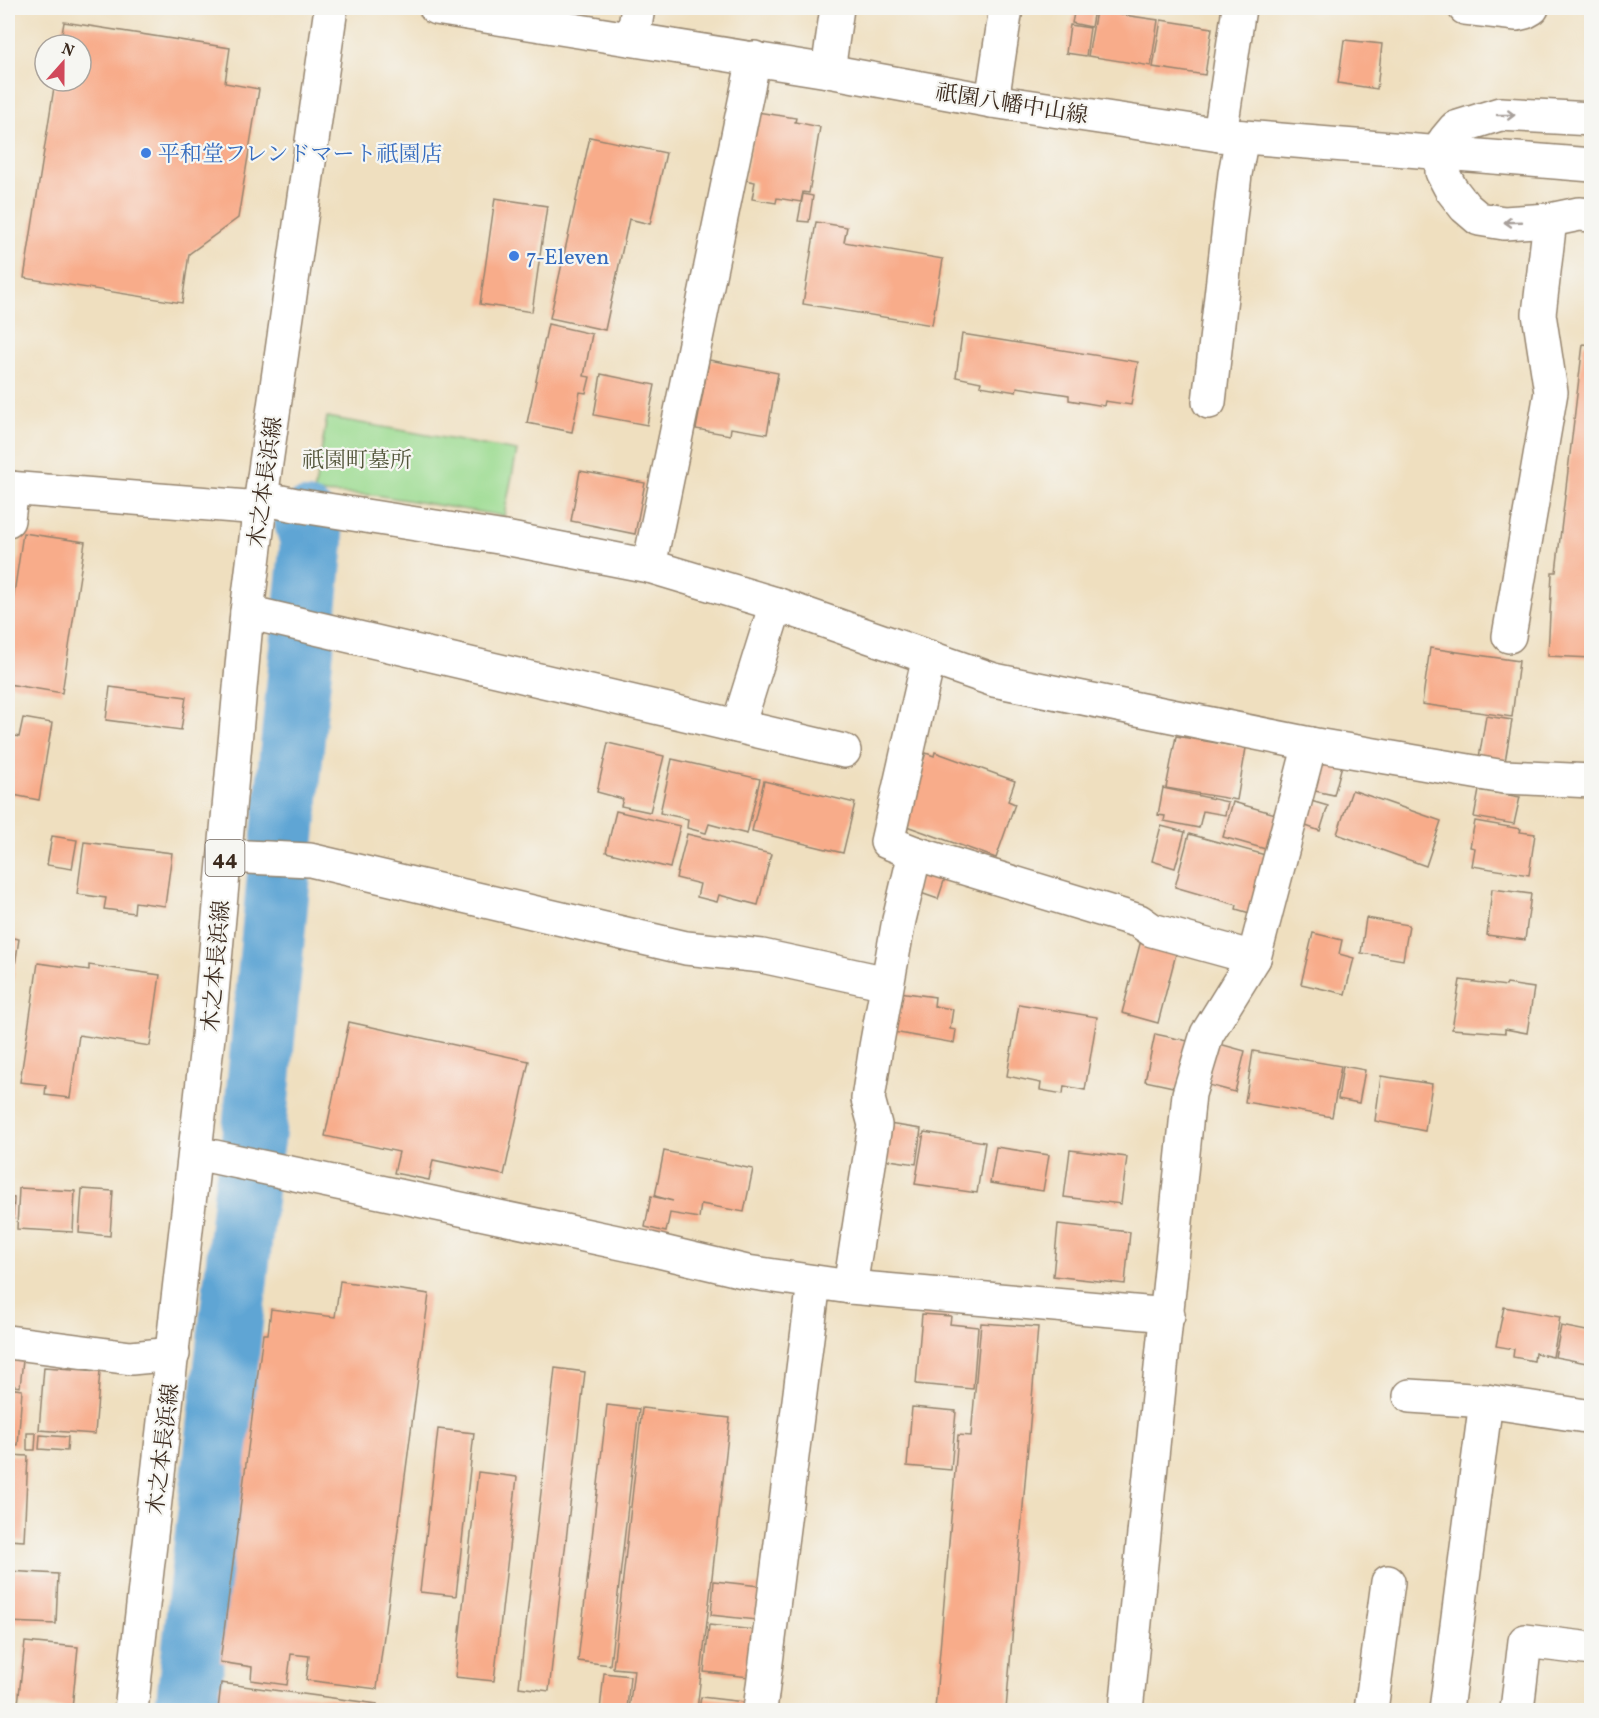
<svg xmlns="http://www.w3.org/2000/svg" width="1599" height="1718" font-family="Vollkorn,'Noto Serif JP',serif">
	<rect width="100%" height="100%" fill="#f6f6f2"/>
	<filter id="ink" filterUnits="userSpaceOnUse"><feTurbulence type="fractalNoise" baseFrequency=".0167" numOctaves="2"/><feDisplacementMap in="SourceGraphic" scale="12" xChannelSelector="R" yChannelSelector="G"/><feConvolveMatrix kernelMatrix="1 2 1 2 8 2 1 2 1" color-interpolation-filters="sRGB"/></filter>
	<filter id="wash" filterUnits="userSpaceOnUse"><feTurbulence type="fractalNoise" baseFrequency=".008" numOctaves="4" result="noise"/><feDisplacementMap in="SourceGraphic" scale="24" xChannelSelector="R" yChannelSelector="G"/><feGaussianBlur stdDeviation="1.35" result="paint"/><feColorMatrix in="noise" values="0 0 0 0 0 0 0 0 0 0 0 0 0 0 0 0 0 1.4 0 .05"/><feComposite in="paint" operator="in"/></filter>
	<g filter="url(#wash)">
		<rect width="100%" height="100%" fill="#efdfbf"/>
		<polygon fill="#9cdb91" stroke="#6c8258" stroke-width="1.5" points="327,417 517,451 504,516 375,495 314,493"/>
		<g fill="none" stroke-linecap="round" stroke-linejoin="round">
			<g stroke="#5ea5d4" stroke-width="64">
				<polyline points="305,609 312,542 306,521"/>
				<polyline points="283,837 303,638"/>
				<polyline points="253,1141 279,875"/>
				<polyline points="187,1710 247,1181"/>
			</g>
		</g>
		<g id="blocks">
			<g fill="#f8ac8a">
				<polygon points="1075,8 1094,10 1091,27 1072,23"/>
				<polygon points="1096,8 1130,8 1129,14"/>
				<polygon points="1096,11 1158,20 1151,66 1088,56"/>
				<polygon points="1161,20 1212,28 1205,75 1153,67"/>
				<polygon points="64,22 230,48 225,83 259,89 238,218 189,254 182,303 24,278 55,81 81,81 81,45 60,45"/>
				<polygon points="1070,25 1090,28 1086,56 1066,53"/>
				<polygon points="1344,40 1382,44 1377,89 1338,83"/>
				<polygon points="757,112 796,118 795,122 820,127 809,193 803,192 801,202 777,198 776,203 752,199 755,182 745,180"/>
				<polygon points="590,137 666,153 650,224 629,219 605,330 550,318"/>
				<polygon points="803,194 813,196 809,222 798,221"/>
				<polygon points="495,198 547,206 532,312 480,304"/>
				<polygon points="816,222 847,227 844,242 943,259 932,325 803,304"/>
				<polygon points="548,324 592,334 584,376 590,377 586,393 580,392 572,432 527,423"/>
				<polygon points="962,334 1138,362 1131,405 1105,401 1104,406 1069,400 1069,395 1017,387 1016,392 980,386 981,382 956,377"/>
				<polygon points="1583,344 1592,345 1592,658 1548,656 1552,572 1556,572"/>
				<polygon points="709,360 778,373 767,434 731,428 730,435 696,429"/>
				<polygon points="601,374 655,385 647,425 594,415"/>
				<polygon points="580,471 645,483 635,534 571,521"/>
				<polygon points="23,533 85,542 62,693 8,684 8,634"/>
				<polygon points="1430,648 1519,661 1512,717 1422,704"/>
				<polygon points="110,687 186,697 181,730 106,720"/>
				<polygon points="1486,716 1512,720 1505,762 1479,758"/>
				<polygon points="23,718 52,723 39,800 8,794 8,734 19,737"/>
				<polygon points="1176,736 1246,748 1237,800 1166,788"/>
				<polygon points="608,743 664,756 650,812 621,806 623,799 597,792"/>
				<polygon points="935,752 1015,781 1008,801 1015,804 996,858 901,824 926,753 934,756"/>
				<polygon points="672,759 760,779 747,834 709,824 706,833 687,828 688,819 660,813"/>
				<polygon points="1318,759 1342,765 1334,795 1310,790"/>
				<polygon points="764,781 855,803 843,853 752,831"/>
				<polygon points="1163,788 1228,802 1225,815 1203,811 1199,828 1164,821 1165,816 1158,815"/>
				<polygon points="1352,790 1441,821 1426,866 1337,834"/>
				<polygon points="1479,790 1520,797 1514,824 1474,817"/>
				<polygon points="1311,801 1328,806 1320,831 1303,825"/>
				<polygon points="1233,802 1279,815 1269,850 1223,837"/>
				<polygon points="616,811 680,826 670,868 606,852"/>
				<polygon points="1475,821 1521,829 1520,832 1535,834 1529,875 1472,866 1475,848 1470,847"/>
				<polygon points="1161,826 1185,832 1175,868 1152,861"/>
				<polygon points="687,834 771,854 758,905 719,895 717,902 697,897 700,884 676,878"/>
				<polygon points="1189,834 1269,856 1253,914 1236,909 1237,905 1175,887"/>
				<polygon points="52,836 77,840 72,869 47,865"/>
				<polygon points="84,842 172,853 165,906 135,902 134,913 104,909 106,898 77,894"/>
				<polygon points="923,867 946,875 938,899 915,891"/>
				<polygon points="1492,889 1531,894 1525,940 1487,935"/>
				<polygon points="1366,918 1409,925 1403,960 1361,953"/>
				<polygon points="1313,933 1342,940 1339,954 1354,958 1345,994 1301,984"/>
				<polygon points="8,937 19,939 10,997 8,996"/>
				<polygon points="1141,940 1177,950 1158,1023 1122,1013"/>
				<polygon points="38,963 89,970 89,965 160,975 150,1046 79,1035 70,1098 45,1095 46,1085 20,1082"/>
				<polygon points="1460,980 1506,986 1507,984 1534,988 1527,1033 1505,1029 1505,1033 1452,1029"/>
				<polygon points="899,992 935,997 934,1006 953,1009 950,1029 956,1030 954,1043 893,1032"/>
				<polygon points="1019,1004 1097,1017 1085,1090 1064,1086 1063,1094 1040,1090 1041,1083 1007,1076"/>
				<polygon points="349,1022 529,1061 504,1175 433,1160 429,1180 394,1173 399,1152 325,1136"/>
				<polygon points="1155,1034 1188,1041 1178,1088 1145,1081"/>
				<polygon points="1216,1043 1245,1051 1235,1092 1205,1084"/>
				<polygon points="1253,1051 1341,1066 1332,1117 1245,1102"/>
				<polygon points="1343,1066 1365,1070 1359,1103 1338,1099"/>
				<polygon points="1381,1076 1432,1084 1425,1131 1375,1121"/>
				<polygon points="882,1123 921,1129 916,1164 876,1158"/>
				<polygon points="924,1132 985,1142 977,1193 915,1184"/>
				<polygon points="996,1147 1049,1155 1043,1191 990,1183"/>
				<polygon points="1070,1150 1127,1157 1121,1204 1064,1197"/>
				<polygon points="664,1151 753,1169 744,1212 701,1204 699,1218 670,1213 666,1232 645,1227 651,1196 673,1201 655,1196"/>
				<polygon points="19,1188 75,1191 73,1232 17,1229"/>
				<polygon points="82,1189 113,1191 110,1236 79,1233"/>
				<polygon points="8,1197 14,1198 13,1219 8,1219"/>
				<polygon points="1058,1224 1130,1232 1125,1284 1053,1276"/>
				<polygon points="340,1281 429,1294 377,1689 306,1680 309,1656 291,1654 287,1685 251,1680 252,1667 220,1662 263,1334 268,1334 271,1309 335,1317"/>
				<polygon points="1504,1307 1560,1317 1553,1357 1535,1353 1534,1361 1513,1357 1514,1349 1496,1346"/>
				<polygon points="922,1314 951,1316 950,1324 978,1327 973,1389 916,1384"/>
				<polygon points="981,1323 1038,1327 1006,1710 935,1710 958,1435 971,1436"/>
				<polygon points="1561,1326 1592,1332 1592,1364 1555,1357"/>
				<polygon points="8,1358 23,1360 20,1387 8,1385"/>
				<polygon points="44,1367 100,1371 95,1434 39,1430"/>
				<polygon points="555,1368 585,1372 549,1691 519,1687"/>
				<polygon points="8,1388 22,1390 18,1446 8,1445"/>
				<polygon points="607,1405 639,1409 610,1665 578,1661"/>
				<polygon points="912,1407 956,1411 951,1470 907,1466"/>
				<polygon points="642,1408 730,1418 697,1710 629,1710 634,1670 613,1668"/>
				<polygon points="438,1429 474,1433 456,1596 420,1592"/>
				<polygon points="27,1433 36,1433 35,1450 27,1450"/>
				<polygon points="40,1435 68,1437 67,1451 39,1449"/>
				<polygon points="8,1455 28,1456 24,1541 8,1540"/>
				<polygon points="478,1472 517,1477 494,1681 455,1677"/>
				<polygon points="8,1571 58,1574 56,1624 8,1622"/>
				<polygon points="714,1581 760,1586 756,1620 711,1615"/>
				<polygon points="709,1625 754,1630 749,1677 704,1672"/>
				<polygon points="25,1642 78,1647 72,1709 18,1704"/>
				<polygon points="604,1673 630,1676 627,1710 600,1710"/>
				<polygon points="221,1683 377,1704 376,1710 218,1710"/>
				<polygon points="701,1697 744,1702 744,1710 699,1710"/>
			</g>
		</g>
	</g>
	<g filter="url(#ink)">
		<use href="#blocks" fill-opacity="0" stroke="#95846e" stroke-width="1.5"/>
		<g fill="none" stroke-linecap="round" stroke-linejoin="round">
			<defs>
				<g id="minor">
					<polyline points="1465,8 1517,14 1525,12 1532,8"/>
					<polyline points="633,38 638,8"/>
					<polyline points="828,71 837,8"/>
					<polyline points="992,101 1006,8"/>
					<polyline points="1592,119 1500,114 1455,128 1445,140 1442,153 1442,172 1451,189 1465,207 1479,219 1504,223 1550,220 1579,214 1592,215"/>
					<polyline points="1220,135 1239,8"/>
					<polyline points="1209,402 1235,174 1242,137"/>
					<polyline points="8,488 260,508"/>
					<polyline points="261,498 296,505 505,538 649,566 776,604 994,680 1310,744 1504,777 1592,781"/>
					<polyline points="8,520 12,488"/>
					<polyline points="649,566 754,58"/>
					<polyline points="247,612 844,751"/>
					<polyline points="1509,636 1551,392 1539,314 1550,220"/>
					<polyline points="929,657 887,842 915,853 1139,921 1152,930 1254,958"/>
					<polyline points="738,726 776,604"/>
					<polyline points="225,856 310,860 686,948 762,956 887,983"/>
					<polyline points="196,1153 650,1249 747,1272 850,1287 1168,1315"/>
					<polyline points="850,1287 875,1125 868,1099 876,1047 899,920 915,853"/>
					<polyline points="8,1342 131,1358 173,1354"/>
					<polyline points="1410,1396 1486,1401 1592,1417"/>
					<polyline points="760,1710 814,1282"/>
					<polyline points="1126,1710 1189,1094 1207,1034 1254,958 1310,744"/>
					<polyline points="1371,1710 1388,1582"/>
					<polyline points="1446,1710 1486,1401"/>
					<polyline points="1517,1710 1525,1641 1592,1649"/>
				</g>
				<polyline id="secondary" points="436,8 828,71 992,101 1220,135 1592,165"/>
				<polyline id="primary" points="131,1710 208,1037 247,612 261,498 331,8"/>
			</defs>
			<use href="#minor" stroke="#95846e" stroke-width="36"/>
			<use href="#secondary" stroke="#95846e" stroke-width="36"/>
			<use href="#primary" stroke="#95846e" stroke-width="36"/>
			<use href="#minor" stroke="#fff" stroke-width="33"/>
			<use href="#secondary" stroke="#fff" stroke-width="33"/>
			<use href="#primary" stroke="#fff" stroke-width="33"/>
		</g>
		<defs><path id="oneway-shaft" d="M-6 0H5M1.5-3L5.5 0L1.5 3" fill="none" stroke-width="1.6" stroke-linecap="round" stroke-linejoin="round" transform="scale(1.5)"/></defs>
		<g stroke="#a79f9a">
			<use href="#oneway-shaft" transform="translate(1506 115)"/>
			<use href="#oneway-shaft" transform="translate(1513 222) rotate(178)"/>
		</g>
	</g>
	<g fill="#3f7fe0" stroke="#f6f6f2" stroke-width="2">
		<circle cx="146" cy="153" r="6"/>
		<circle cx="514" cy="256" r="6"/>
	</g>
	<g text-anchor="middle" stroke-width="4.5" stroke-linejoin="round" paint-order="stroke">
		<rect fill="#f6f6f2" stroke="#73675e" stroke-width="1.5" x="205.5" y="840" width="39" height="36" rx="4.5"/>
		<g font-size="21" font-weight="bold" fill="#3b2a1e">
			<text x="225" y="865">44</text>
		</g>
		<g font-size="22" fill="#3b2a1e" stroke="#f6f6f2">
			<text transform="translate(1012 103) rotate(9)" y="8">祇園八幡中山線</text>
			<text transform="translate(264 482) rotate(-82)" y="8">木之本長浜線</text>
			<text transform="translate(215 966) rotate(-85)" y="8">木之本長浜線</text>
			<text transform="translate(162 1449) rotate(-83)" y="8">木之本長浜線</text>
		</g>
		<g font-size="22" fill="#366cbe" stroke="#f6f6f2" text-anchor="start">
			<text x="158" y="161">平和堂フレンドマート祇園店</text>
			<text x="526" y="264">7-Eleven</text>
		</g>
		<g font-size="22" fill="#53563b" stroke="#f6f6f2">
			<text x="357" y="467">祇園町墓所</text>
		</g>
	</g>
	<rect width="1599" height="1718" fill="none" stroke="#f6f6f2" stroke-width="30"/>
	<g transform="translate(63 63) rotate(21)"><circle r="28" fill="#f6f6f2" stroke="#aba49d" stroke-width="1.5"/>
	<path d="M0-4.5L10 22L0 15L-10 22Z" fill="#d1495b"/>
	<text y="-9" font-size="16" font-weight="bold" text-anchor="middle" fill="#3b2a1e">N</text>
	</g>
</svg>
